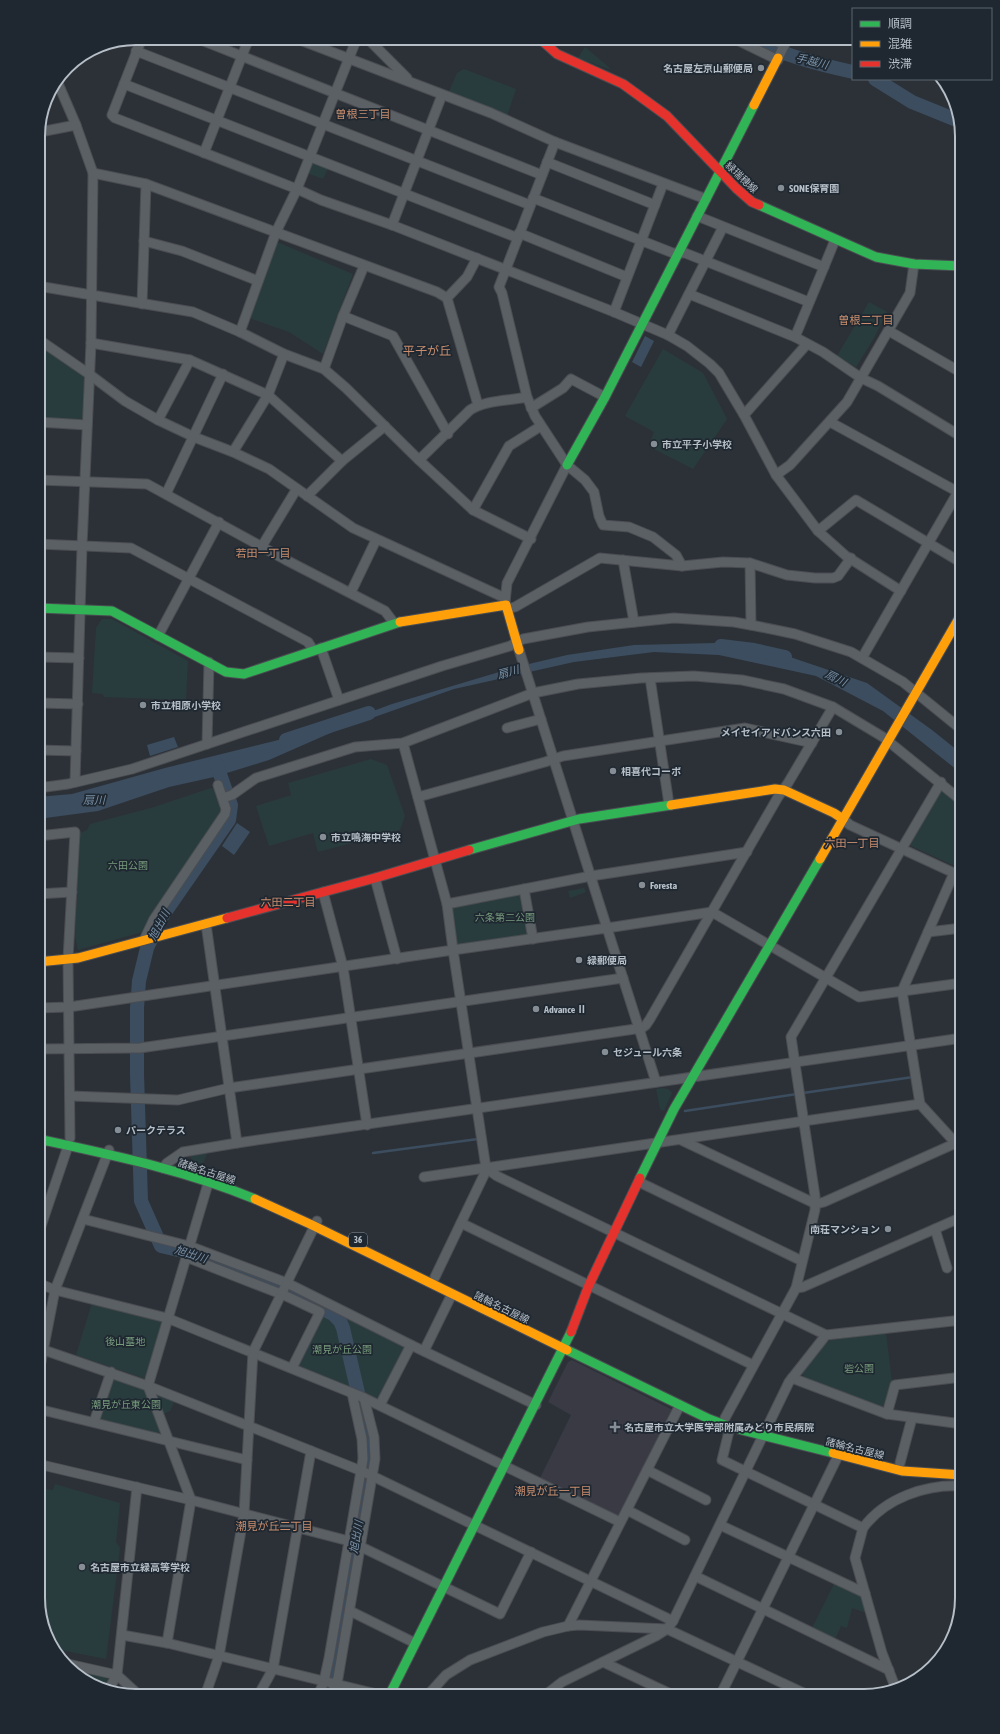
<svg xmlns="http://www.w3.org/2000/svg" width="1000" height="1734" font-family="'Asap Condensed','Noto Sans JP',sans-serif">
	<rect width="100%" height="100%" fill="#2c3137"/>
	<polygon fill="#393a44" points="572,1360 673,1410 620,1515 616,1516 540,1478 571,1415 548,1402 568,1362"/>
	<g fill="#293c3d">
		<polygon points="585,47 612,70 578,58"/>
		<polygon points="464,69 516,89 507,116 448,94 457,73"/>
		<polygon points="313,160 329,166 323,179 307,173"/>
		<polygon points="277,242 353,274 323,354 289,332 249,318"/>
		<polygon points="869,302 887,312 874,338 856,367 837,356"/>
		<polygon points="38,341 83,373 86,378 84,416 81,419 38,418"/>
		<polygon points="663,349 703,373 727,419 693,469 654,449 651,440 654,432 625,416"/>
		<polygon points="102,619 112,619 188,661 186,700 104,697 103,694 92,693 96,628"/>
		<polygon points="371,759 387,765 405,816 400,830 318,852 313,833 269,846 256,806 291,795 288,783"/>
		<polygon points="211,788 217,790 223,809 143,932 78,950 75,936 80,833 87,830 90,824 154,807"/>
		<polygon points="943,790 962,806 962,866 957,867 911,846 910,843 940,791"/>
		<polygon points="584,888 586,892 570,898 568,891"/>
		<polygon points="520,893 523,896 530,933 528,936 460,945 457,943 452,909 454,906"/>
		<polygon points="662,1088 668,1089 672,1093 664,1111 660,1109 656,1089"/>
		<polygon points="208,1151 203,1164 191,1160 191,1154"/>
		<polygon points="92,1303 160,1320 162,1324 147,1377 143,1378 76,1355"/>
		<polygon points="325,1305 404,1345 405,1348 380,1398 377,1398 299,1366 297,1362"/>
		<polygon points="886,1333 892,1382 886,1408 882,1409 804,1379 802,1372 826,1343 831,1340"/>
		<polygon points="114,1377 146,1390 161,1429 157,1434 99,1421 97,1417"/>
		<polygon points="161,1394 175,1400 170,1411 162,1414 156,1399"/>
		<polygon points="38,1476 40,1476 39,1488 53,1490 55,1484 120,1503 116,1542 120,1548 106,1659 55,1649 48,1641 38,1598"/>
		<polygon points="835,1582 861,1595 867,1613 852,1608 847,1628 841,1626 834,1641 811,1630"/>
		<polygon points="72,1669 106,1676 109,1682 105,1687 81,1679"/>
	</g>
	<g fill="#3c4d5f">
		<polygon points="645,336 654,341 641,367 632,362"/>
		<polygon points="715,643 790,657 867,683 932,730 962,754 962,774 883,711 816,676 719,655 654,652 574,662 454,689 335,731 269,760 214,777 169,787 98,811 38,819 38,797 72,794 165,768 327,728 392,704 516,667 567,655 634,645"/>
		<polygon points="174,737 178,747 150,756 147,745"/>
		<polygon points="237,823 250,832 234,855 222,846"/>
	</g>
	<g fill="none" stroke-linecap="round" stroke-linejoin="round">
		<g stroke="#3c4d5f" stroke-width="2.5">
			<polyline points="803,1093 913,1077"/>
			<polyline points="685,1111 797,1094"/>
			<polyline points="373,1153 478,1139"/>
		</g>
		<g stroke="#3c4d5f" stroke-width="14">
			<path d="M 749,38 C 782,55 817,64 853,72"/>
			<polyline points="875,79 912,102 959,121"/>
			<polyline points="721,646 754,650 785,657"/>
			<polyline points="286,740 369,713"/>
			<polyline points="216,763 231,805 229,820 161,918 147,948 139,981 137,1008 137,1074 141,1201 161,1246 191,1253 289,1292 333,1314 340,1321 343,1328 368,1436 370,1458 331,1678 325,1696"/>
		</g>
		<defs>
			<g id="street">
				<polyline points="142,38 112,115 115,118 297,189 321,200 392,225 614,312 668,335 687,346 710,364 719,373 744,415 776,475 818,531 846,556 901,591"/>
				<polyline points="196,38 542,175"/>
				<polyline points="295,38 491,113 555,142 706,199"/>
				<polyline points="367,38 407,78"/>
				<polyline points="733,38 778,60"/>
				<polyline points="770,38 784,45"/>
				<polyline points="136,51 530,205"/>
				<polyline points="778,58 788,38"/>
				<polyline points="57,81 76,125 93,173 91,343 82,546 75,782"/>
				<polyline points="124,84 518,238"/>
				<polyline points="40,132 76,125"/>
				<polyline points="555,142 499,287 502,293 527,397 535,416 567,465 585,480 594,492 599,516 603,525 629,527 653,537 676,555 682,566"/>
				<polyline points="38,147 40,132"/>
				<polyline points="204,153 249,38"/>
				<polyline points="547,162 655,205"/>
				<polyline points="93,173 146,184 437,292 447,298 467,277 477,258"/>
				<polyline points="533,198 673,253 685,253 809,302"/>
				<polyline points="697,216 824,267 795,337"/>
				<polyline points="392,225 442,95"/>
				<polyline points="519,233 627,277"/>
				<polyline points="144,241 182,251 258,281"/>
				<polyline points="824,267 835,240"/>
				<polyline points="38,286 193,312 240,332 284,354 324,369 346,388 419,460 473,510 531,539"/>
				<polyline points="689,294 795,337 823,352 861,378 878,386 962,437"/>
				<polyline points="447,298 478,405"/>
				<polyline points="142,304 146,184"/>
				<polyline points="614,312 663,184"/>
				<polyline points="343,316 393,336 448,434"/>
				<polyline points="889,331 962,373"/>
				<polyline points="240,332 276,232 297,189 357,38"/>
				<polyline points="668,335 723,227"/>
				<polyline points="38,339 89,374 125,401 158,420 194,437 233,452 269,469 353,528 505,598"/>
				<polyline points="91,343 190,360 268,395 342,461"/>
				<polyline points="324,369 343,316 364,266"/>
				<polyline points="531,408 563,388 571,379 605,397"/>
				<polyline points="744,415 807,344"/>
				<polyline points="158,420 190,360"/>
				<polyline points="38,422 87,425"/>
				<polyline points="830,422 958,492"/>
				<polyline points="233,452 268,395 284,354"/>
				<path d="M 419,460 L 470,410 C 486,400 508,401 527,397"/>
				<polyline points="776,475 790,465 847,402 910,293 914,264"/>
				<polyline points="38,480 147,484 286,560 385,611 394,623"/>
				<polyline points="166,494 223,374"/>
				<polyline points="307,496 342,461 385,426"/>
				<polyline points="473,510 509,446 541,426"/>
				<polyline points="818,531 856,500 962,563"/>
				<polyline points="38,544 131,548 308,642 313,650"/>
				<polyline points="262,546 296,490"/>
				<polyline points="623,560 634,622"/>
				<polyline points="750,563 751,625"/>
				<polyline points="351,592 376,540"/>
				<polyline points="505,603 507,583 567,465"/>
				<polyline points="507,609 515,607 600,558 682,566 723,562 750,563 787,575 815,578 833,578 838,576 851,558"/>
				<polyline points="158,636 219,522"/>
				<polyline points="321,648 339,700"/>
				<polyline points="519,650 607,928 712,912 859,997 962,983"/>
				<polyline points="38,657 79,658"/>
				<polyline points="862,658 962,485"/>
				<polyline points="650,678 669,804"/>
				<polyline points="38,703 78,704"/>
				<polyline points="833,707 883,737 962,801"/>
				<polyline points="507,728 541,719"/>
				<polyline points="207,744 209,662"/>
				<polyline points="38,750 76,751"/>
				<polyline points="38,788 68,784 132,769 442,666 510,646 523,639 588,627 674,618 734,622 756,626 795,634 851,652 903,682 962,730"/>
				<polyline points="418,797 545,762 563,756 745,728 812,743"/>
				<polyline points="843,819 850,825 954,873"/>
				<polyline points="38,836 75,832 68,959 70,1138"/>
				<polyline points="375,878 397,959"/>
				<polyline points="524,889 533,939"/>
				<polyline points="323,892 343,967 367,1125"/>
				<polyline points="38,894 72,892"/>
				<polyline points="447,904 591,876 747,852"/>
				<polyline points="206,924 237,1143"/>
				<polyline points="928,932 962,928"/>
				<polyline points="144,940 154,919 225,814 226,809 218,785"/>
				<polyline points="38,1008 69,1007 453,950 447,904 403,743"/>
				<polyline points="38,1049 140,1048 623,978"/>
				<polyline points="71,1096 178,1100 229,1088 642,1028 646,1025 650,1019 778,797 788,783 833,707 784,689 742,680 694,676 641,678 578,684 533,693 403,743 355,747 256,778 232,795 223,798"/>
				<polyline points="681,1140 816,1204 824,1202 956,1143"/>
				<polyline points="962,1150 920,1104 902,991 954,873 962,871"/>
				<polyline points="163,1168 167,1163 183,1152 237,1143 962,1038"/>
				<polyline points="486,1168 497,1176 826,1335"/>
				<polyline points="424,1177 920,1104"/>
				<polyline points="639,1182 802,1261"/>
				<polyline points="83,1219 189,1246 287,1283 411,1345 536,1405"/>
				<polyline points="461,1223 753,1365"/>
				<polyline points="935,1229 947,1268"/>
				<polyline points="38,1235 68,1146"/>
				<polyline points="186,1257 286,1296 320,1312 292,1368"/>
				<polyline points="435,1277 484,1175 486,1168 453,950 607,928 656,1082"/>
				<polyline points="38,1283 55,1290 167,1318 362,1397 620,1522"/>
				<polyline points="796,1288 803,1287 962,1217"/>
				<polyline points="38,1348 148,1386 364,1472 673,1621"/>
				<polyline points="424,1351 452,1294"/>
				<polyline points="38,1377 55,1290 109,1150"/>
				<polyline points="792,1378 887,1414 962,1424"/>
				<polyline points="380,1405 411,1345"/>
				<polyline points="38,1409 247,1460"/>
				<polyline points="887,1414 895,1385 962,1377"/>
				<polyline points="725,1418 796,1288 815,1210 815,1196 791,1037 941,782"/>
				<polyline points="94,1422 111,1372"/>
				<polyline points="730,1427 722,1460 863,1528 855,1558 882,1653 896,1689"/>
				<polyline points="900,1463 912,1418"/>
				<polyline points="38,1464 191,1500 349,1541 500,1614 531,1552"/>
				<polyline points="647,1470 706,1500"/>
				<polyline points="627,1510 685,1540"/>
				<polyline points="720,1525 865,1593"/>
				<path d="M 863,1528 C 885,1498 926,1484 962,1486"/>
				<polyline points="695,1576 889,1670"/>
				<polyline points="350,1611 415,1643"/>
				<polyline points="568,1626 680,1405"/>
				<polyline points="122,1635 167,1643 385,1696"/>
				<polyline points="167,1643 191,1500 148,1386 210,1177"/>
				<polyline points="603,1662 675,1696"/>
				<polyline points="68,1664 117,1675 140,1696"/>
				<polyline points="109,1689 117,1675 137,1487"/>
				<polyline points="205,1696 219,1656 244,1514 253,1352 317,1221"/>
				<polyline points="258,1696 273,1669 311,1451"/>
				<polyline points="318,1696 324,1681 329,1658 363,1459 362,1439 352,1393"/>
				<polyline points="331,1696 338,1678 375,1459 374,1437 364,1398"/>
				<polyline points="427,1696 446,1675 470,1660 543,1632 568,1626 579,1625 667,1629 810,1696"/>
				<polyline points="544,1696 562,1682 656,1636 667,1629 673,1621 789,1382 826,1335 962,1320"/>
				<polyline points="720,1696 838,1456"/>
			</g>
			<g id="fast">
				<polyline points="759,205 876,257 914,264 962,266"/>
				<polyline points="567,465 605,397 754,105"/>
				<polyline points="38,608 112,611 226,672 244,674 400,622"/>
				<polyline points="469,850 579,819 671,805"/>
				<path d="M 38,1139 C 112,1155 185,1170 255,1199"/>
				<polyline points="640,1178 674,1109 820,859"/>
				<polyline points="567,1350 709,1419 730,1427 833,1453"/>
				<polyline points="389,1696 571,1332"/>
			</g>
			<g id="slow">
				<polyline points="754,105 778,58"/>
				<polyline points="400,622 506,605 519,650"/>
				<polyline points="671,805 775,789 784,790 834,813 843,819"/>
				<polyline points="820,859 962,613"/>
				<polyline points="38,962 78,958 227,918"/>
				<polyline points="255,1199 310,1224 567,1350"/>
				<polyline points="833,1453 902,1471 962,1475"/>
			</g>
			<g id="jam">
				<polyline points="539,38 557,54 623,84 667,116 736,188 752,202 759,205"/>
				<polyline points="227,918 375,878 469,850"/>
				<polyline points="571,1332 589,1285 640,1178"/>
			</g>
		</defs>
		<use href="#street" stroke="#4a4d52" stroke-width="11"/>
		<use href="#fast" stroke="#4a4d52" stroke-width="11"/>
		<use href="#slow" stroke="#4a4d52" stroke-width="11"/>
		<use href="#jam" stroke="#4a4d52" stroke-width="11"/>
		<use href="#street" stroke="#5b6065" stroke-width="9"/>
		<use href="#fast" stroke="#30b455" stroke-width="9"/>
		<use href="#slow" stroke="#ff9f0a" stroke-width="9"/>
		<use href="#jam" stroke="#e5322d" stroke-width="9"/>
	</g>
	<g fill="#868d95" stroke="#1f2831" stroke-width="1.5">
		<circle cx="761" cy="68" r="4"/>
		<circle cx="781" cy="188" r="4"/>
		<circle cx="654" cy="444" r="4"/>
		<circle cx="143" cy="705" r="4"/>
		<circle cx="839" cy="732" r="4"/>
		<circle cx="613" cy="771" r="4"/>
		<circle cx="323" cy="837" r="4"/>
		<circle cx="642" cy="885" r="4"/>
		<circle cx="579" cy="960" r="4"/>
		<circle cx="536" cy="1009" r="4"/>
		<circle cx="605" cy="1052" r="4"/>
		<circle cx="118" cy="1130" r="4"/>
		<circle cx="888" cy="1229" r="4"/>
		<path d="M613 1421h4v4h4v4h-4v4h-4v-4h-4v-4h4z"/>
		<circle cx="82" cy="1567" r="4"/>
	</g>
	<g text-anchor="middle" stroke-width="3.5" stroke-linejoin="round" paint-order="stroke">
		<rect fill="#1f2831" stroke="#89919a" stroke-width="1" x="349" y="1233" width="18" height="14" rx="3"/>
		<g font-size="9" font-weight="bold" fill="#b6bec7">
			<text x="358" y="1243">36</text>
		</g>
		<g font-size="10" font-weight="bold" fill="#b6bec7" stroke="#1f2831" text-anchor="start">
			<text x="753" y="72" text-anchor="end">名古屋左京山郵便局</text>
			<text x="789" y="192">SONE保育園</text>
			<text x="662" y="448">市立平子小学校</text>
			<text x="151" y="709">市立相原小学校</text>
			<text x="831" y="736" text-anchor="end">メイセイアドバンス六田</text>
			<text x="621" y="775">相喜代コーポ</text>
			<text x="331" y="841">市立鳴海中学校</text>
			<text x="650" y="889">Foresta</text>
			<text x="587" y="964">緑郵便局</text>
			<text x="544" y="1013">Advance Ⅱ</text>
			<text x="613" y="1056">セジュール六条</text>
			<text x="126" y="1134">パークテラス</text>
			<text x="880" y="1233" text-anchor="end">南荘マンション</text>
			<text x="624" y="1431">名古屋市立大学医学部附属みどり市民病院</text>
			<text x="90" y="1571">名古屋市立緑高等学校</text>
		</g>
		<g font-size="10" fill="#b6bec7" stroke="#1f2831">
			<text transform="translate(742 177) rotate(44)" y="4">緑瑞穂線</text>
			<text transform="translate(207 1171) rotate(18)" y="4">諸輪名古屋線</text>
			<text transform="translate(502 1307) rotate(26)" y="4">諸輪名古屋線</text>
			<text transform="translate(855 1448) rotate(14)" y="4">諸輪名古屋線</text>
		</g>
		<g font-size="10" fill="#779b7c" stroke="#1f2831">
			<text x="128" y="869">六田公園</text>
			<text x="505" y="921">六条第二公園</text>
			<text x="125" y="1345">後山墓地</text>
			<text x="342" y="1353">潮見が丘公園</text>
			<text x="859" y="1372">砦公園</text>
			<text x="126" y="1408">潮見が丘東公園</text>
		</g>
		<g font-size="11" font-style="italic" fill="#7a91a7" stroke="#1f2831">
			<text transform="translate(812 61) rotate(14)" y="4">手越川</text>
			<text transform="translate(508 672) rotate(-15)" y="4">扇川</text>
			<text transform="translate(836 678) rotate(26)" y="4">扇川</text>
			<text x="94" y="804">扇川</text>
			<text transform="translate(159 925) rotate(-62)" y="4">旭出川</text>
			<text transform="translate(191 1254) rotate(18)" y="4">旭出川</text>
			<text transform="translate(356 1537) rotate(-80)" y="4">旭出川</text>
		</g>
		<g font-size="11" fill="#ca8e6e" stroke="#1f2831">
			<text x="363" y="118">曽根三丁目</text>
			<text x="866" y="324">曽根二丁目</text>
			<text x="263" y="557">若田一丁目</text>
			<text x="852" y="847">六田一丁目</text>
			<text x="288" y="906">六田二丁目</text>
			<text x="553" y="1495">潮見が丘一丁目</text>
			<text x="274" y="1530">潮見が丘二丁目</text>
		</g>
		<g font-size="12" fill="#ca8e6e" stroke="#1f2831">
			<text x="427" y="355">平子が丘</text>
		</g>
	</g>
	<path d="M0 0H1000V1734H0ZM136 45H864A91 91 0 0 1 955 136V1598A91 91 0 0 1 864 1689H136A91 91 0 0 1 45 1598V136A91 91 0 0 1 136 45Z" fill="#1f2831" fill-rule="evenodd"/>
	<path fill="none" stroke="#b6bec7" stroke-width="2" d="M136 45H864A91 91 0 0 1 955 136V1598A91 91 0 0 1 864 1689H136A91 91 0 0 1 45 1598V136A91 91 0 0 1 136 45Z"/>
	<rect x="852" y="8" width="140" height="72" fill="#1f2831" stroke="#5b646d"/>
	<rect x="860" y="21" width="20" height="6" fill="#30b455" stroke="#5b646d"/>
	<text x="888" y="28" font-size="12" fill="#b6bec7">順調</text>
	<rect x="860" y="41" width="20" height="6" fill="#ff9f0a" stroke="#5b646d"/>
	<text x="888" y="48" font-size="12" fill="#b6bec7">混雑</text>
	<rect x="860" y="61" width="20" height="6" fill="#e5322d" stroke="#5b646d"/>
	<text x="888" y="68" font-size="12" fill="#b6bec7">渋滞</text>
</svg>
